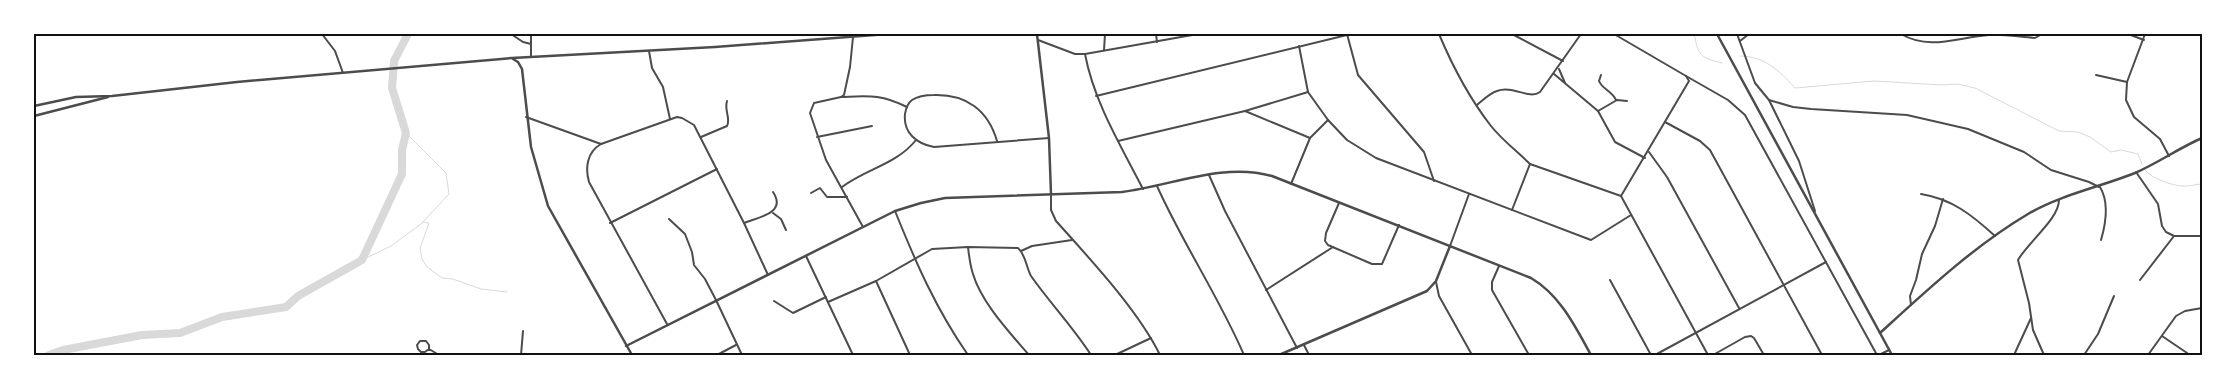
<svg xmlns="http://www.w3.org/2000/svg" width="2236" height="389" font-family="'Exo 2',sans-serif">
	<rect width="100%" height="100%" fill="#fff"/>
	<g fill="none" stroke-linecap="round" stroke-linejoin="round">
		<g stroke="#d9d9d9" stroke-width="1">
			<path d="M 1691,34 L 1695,37 C 1698,57 1703,58 1722,63"/>
			<path d="M 1740,56 C 1764,56 1780,71 1795,88 L 1874,81 L 1942,85 L 1958,84 L 1975,88 L 2059,131 L 2078,132 L 2090,137 L 2111,152 L 2121,150 L 2138,154 L 2142,164"/>
			<path d="M 2145,170 C 2152,179 2171,185 2182,186 C 2188,187 2196,184 2202,184"/>
			<polyline points="423,222 429,223 420,248 422,259 427,267 442,278 453,279 481,289 507,292"/>
			<polyline points="362,260 391,246 421,224 449,194 446,173 406,133"/>
		</g>
		<polyline stroke="#d9d9d9" stroke-width="8" points="49,355 63,350 142,335 180,333 222,317 286,307 298,296 362,260 402,174 402,150 406,133 392,88 394,61 408,34"/>
		<g stroke="#4c4c4c" stroke-width="2">
			<polyline points="322,34 335,51 343,73"/>
			<polyline points="511,34 523,42 531,44"/>
			<polyline points="531,34 531,56"/>
			<polyline points="1156,34 1157,42"/>
			<polyline points="1347,34 1358,75 1424,152 1434,181"/>
			<path d="M 1439,34 C 1452,65 1470,99 1491,126 C 1502,140 1518,152 1530,164"/>
			<polyline points="1512,34 1563,61"/>
			<polyline points="1614,34 1686,76 1689,81 1621,196"/>
			<polyline points="1737,34 1755,83 1769,100 1799,161 1815,211"/>
			<path d="M 1901,34 C 1930,51 1958,37 1989,35 C 2004,34 2020,37 2035,38 L 2042,34"/>
			<polyline points="2128,34 2144,40"/>
			<polyline points="2145,34 2127,82 2126,100 2134,117 2160,139 2169,156"/>
			<polyline points="853,37 850,67 844,95 841,97 814,103 810,113 826,160 863,227"/>
			<polyline points="1038,40 1075,54 1085,54 1198,34"/>
			<polyline points="1740,41 1749,34"/>
			<polyline points="1299,46 1308,92 1328,120 1347,140 1376,158 1591,240 1631,215"/>
			<polyline points="1104,50 1105,34"/>
			<polyline points="649,51 652,68 663,87 670,119"/>
			<path d="M 1085,54 C 1094,102 1121,146 1143,189"/>
			<polyline points="1559,69 1565,83"/>
			<polyline points="1554,74 1598,111 1615,142 1645,158"/>
			<path d="M 1601,75 L 1599,81 C 1602,89 1612,91 1616,100"/>
			<polyline points="2096,75 2127,82"/>
			<polyline points="1686,76 1728,100 1745,115 1877,355"/>
			<polyline points="1096,96 1347,35"/>
			<path d="M 841,97 C 869,96 880,94 907,107"/>
			<polyline points="1769,100 1793,107 1811,109 1907,115 1968,129 2024,152 2051,170 2089,182 2099,187"/>
			<path d="M 1477,105 C 1483,100 1490,93 1497,91 C 1513,85 1529,100 1540,92 L 1581,34"/>
			<polyline points="1245,111 1310,138"/>
			<polyline points="1598,111 1617,100 1627,101"/>
			<polyline points="526,117 601,144"/>
			<polyline points="1665,122 1700,141 1710,150 1822,355"/>
			<path d="M 701,137 L 727,126 C 731,118 724,111 727,101"/>
			<polyline points="817,137 872,126"/>
			<path d="M 997,141 C 988,110 966,94 934,95 C 927,95 918,96 912,100 C 908,103 906,108 905,114 C 903,133 917,144 934,147 L 1049,138"/>
			<polyline points="1118,141 1245,111 1308,92"/>
			<polyline points="1649,152 1667,177 1739,308"/>
			<polyline points="2136,172 2158,204 2162,226 2166,232 2174,236 2202,236"/>
			<polyline points="1209,175 1225,211 1297,348"/>
			<polyline points="1291,184 1310,138 1328,120"/>
			<path d="M 1157,186 C 1183,244 1219,297 1244,355"/>
			<path d="M 842,187 C 866,169 897,164 916,140"/>
			<path d="M 2100,187 C 2109,202 2106,223 2101,240"/>
			<polyline points="811,193 820,188 827,197 847,197"/>
			<path d="M 1051,194 L 1051,210 L 1056,221 C 1090,259 1138,310 1160,355"/>
			<path d="M 1921,194 C 1952,199 1972,215 1995,236"/>
			<polyline points="1339,203 1326,233 1325,241 1328,245 1372,264 1382,264 1399,225"/>
			<polyline points="1512,210 1530,164 1621,196 1708,355"/>
			<path d="M 895,211 C 916,263 936,309 968,355"/>
			<polyline points="773,213 781,219 786,230"/>
			<polyline points="669,219 685,234 692,252 694,265 705,279 716,300 742,355"/>
			<polyline points="610,223 717,169"/>
			<path d="M 744,223 C 759,217 787,213 773,192"/>
			<polyline points="1450,246 1469,194"/>
			<path d="M 968,247 C 969,256 970,265 973,274 C 981,302 1010,333 1029,355"/>
			<polyline points="1021,251 1032,246 1072,240"/>
			<polyline points="806,256 853,355"/>
			<polyline points="1499,266 1492,282 1492,290 1529,355"/>
			<polyline points="1610,280 1651,355"/>
			<polyline points="2140,280 2174,236"/>
			<polyline points="876,281 910,355"/>
			<polyline points="1436,282 1439,296 1472,355"/>
			<polyline points="1266,290 1333,247"/>
			<polyline points="774,301 793,313 826,297"/>
			<path d="M 828,302 L 876,281 L 932,249 L 968,247 L 1018,248 C 1026,255 1026,267 1031,276 C 1050,303 1073,327 1091,355"/>
			<polyline points="1911,305 1910,296 1916,280 1922,254 1935,226 1943,199"/>
			<path d="M 667,324 L 589,182 C 585,168 587,152 601,144 L 677,117 L 682,118 L 694,125 L 744,223 L 768,275"/>
			<polyline points="2162,336 2190,355"/>
			<polyline points="1304,345 1309,355"/>
			<polyline points="429,349 425,352 421,352 418,349 417,345 420,341 426,341 429,345 429,349 439,355"/>
			<polyline points="521,355 523,331"/>
			<polyline points="717,355 736,345"/>
			<polyline points="1115,355 1151,338"/>
			<polyline points="1655,355 1826,262"/>
			<polyline points="1713,355 1745,337 1751,336 1754,338 1764,355"/>
			<polyline points="1879,355 1889,350"/>
			<polyline points="2014,355 2031,318"/>
			<path d="M 2044,355 L 2033,330 L 2029,303 L 2018,260 C 2028,242 2059,219 2059,200"/>
			<polyline points="2084,355 2098,334 2114,296"/>
			<polyline points="2148,355 2176,316 2185,311 2202,308"/>
		</g>
		<g stroke="#4c4c4c" stroke-width="2.5">
			<polyline points="1037,34 1049,138 1051,194"/>
			<polyline points="1717,34 1892,355"/>
			<polyline points="513,59 518,62 522,69 531,147 548,206 632,355"/>
			<polyline points="34,106 76,97 112,96 237,82 512,58 715,47 888,34"/>
			<polyline points="34,116 108,97"/>
			<path d="M 1880,333 C 1926,291 1974,246 2028,214 C 2060,195 2100,187 2135,173 C 2158,163 2179,148 2202,138"/>
			<path d="M 626,346 L 895,211 L 921,203 L 945,198 L 1122,192 C 1171,186 1222,162 1272,176 L 1531,278 C 1560,295 1575,326 1591,355"/>
			<polyline points="1279,355 1427,291 1436,281 1450,246"/>
		</g>
	</g>
	<rect width="2236" height="389" fill="none" stroke="#ffffff" stroke-width="70"/>
	<rect x="35" y="35" width="2166" height="319" fill="none" stroke="#111" stroke-width="2"/>
</svg>
